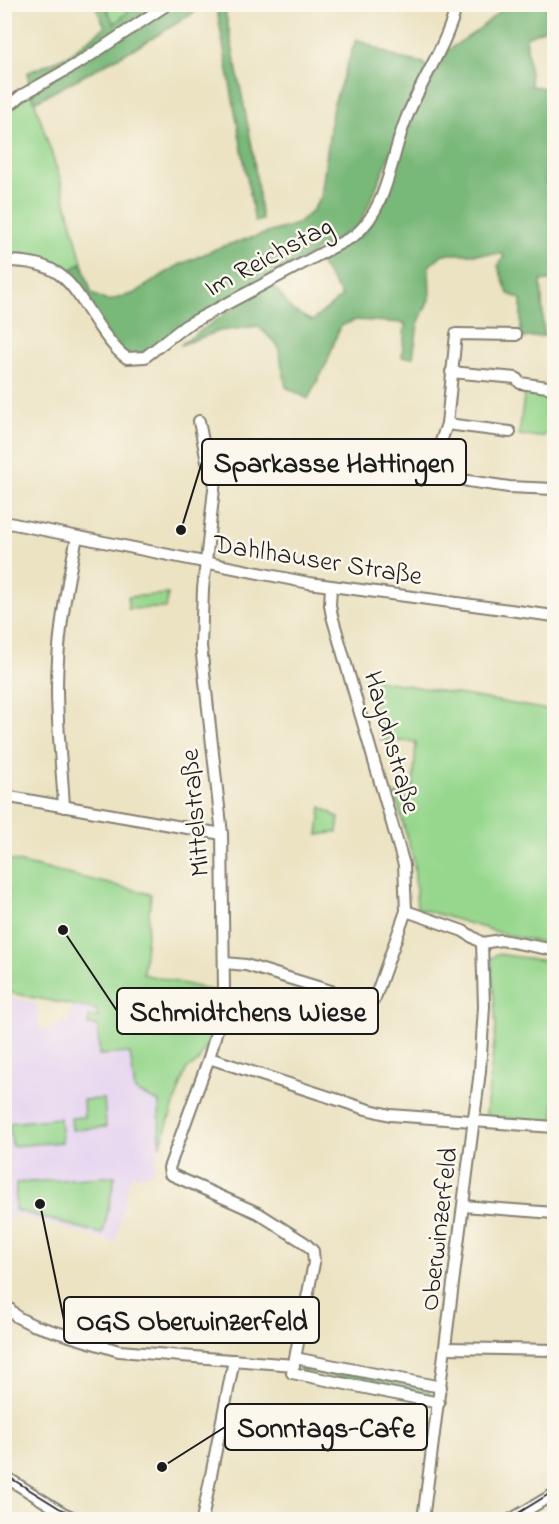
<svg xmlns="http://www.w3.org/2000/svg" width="559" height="1524" font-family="'Indie Flower',sans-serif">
	<rect width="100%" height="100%" fill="#fbf7ec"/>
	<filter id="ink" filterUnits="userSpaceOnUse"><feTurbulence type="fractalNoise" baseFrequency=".0167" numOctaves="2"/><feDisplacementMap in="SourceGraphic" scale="12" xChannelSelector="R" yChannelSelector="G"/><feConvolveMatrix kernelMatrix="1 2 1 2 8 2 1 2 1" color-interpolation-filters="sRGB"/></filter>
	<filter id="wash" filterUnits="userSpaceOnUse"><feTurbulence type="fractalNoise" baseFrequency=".008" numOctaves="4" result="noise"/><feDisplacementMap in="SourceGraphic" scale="24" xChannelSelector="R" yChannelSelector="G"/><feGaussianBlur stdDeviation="1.35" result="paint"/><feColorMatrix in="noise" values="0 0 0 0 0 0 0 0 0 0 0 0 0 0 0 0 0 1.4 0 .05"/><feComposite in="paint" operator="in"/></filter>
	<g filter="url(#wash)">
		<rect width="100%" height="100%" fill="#ece3c3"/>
		<polygon fill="#e5d3f1" points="8,998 36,1003 40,1030 53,1029 53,1025 69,1023 73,1005 98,1010 98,1017 130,1053 135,1091 159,1102 159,1146 154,1168 147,1175 131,1175 115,1242 14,1214 5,1223 4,1011 10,1010"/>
		<g fill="#96d78d" stroke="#597a54" stroke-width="1.5">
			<polygon points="105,5 136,5 114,24"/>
			<polygon points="31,91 60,179 82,262 76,269 67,273 38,258 5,257 5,117 22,97"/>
			<polygon points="525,389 554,392 550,431 542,437 519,435"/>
			<polygon points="168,594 166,608 128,609 128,597"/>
			<polygon points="366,678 554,711 551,777 554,778 554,945 511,936 417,908 414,862 395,795 413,787 416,742 381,740"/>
			<polygon points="321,807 339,818 337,832 318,835"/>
			<polygon points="5,859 151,894 143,974 219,992 211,1036 198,1062 186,1070 160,1146 159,1102 135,1091 130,1053 99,1055 98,1026 88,1025 89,1017 98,1017 97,1010 5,992"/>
			<polygon points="497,954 554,962 554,1122 490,1117 486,1113 496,1027 491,959"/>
			<polygon points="104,1099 106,1127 72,1130 71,1118 84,1117 83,1100"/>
			<polygon points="60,1118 62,1142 12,1146 9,1123"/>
			<polygon points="115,1176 103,1234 15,1210 16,1183"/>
		</g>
		<g fill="#78b878" stroke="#4a6a4a" stroke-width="1.5">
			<polygon points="95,5 105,5 114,24 136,5 164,5 31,89 27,73 67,56 105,27"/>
			<polygon points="170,5 201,5 192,14 146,42 35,102 32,92"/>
			<polygon points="216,5 224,5 252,146 262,220 255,222"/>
			<polygon points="507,5 546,5 552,26 526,37 531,86 552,89 545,183 554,185 554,281 541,281 544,336 521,338 521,299 508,294 498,266 504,256 502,254 443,254 429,266 430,297 418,324 413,357 402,357 405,323 356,320 340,326 327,363 308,399 286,387 278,346 258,326 220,331 180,345 271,282 292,310 312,321 342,296 319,262 366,232 410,123 448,50 478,30"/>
			<polygon points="356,39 398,58 424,63 427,69 360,225 126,363 66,273 82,263 92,294 108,301 135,293 175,267 220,247 297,224 312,211 321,197 333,106"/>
			<polygon points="304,1364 429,1387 430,1395 300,1370"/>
		</g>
	</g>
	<g filter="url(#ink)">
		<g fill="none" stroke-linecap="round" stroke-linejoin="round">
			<defs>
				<g id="minor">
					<polyline points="4,110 22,95 82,61 168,4"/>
					<path d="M 4,261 C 66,260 71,286 102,331 C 110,341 116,351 127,358 L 145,357 L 185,326 L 354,236 C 389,207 390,158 406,119 C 422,79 446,47 457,4"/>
					<polyline points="451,372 516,378 520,383 554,388"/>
					<polyline points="199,421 207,462 217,471"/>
					<polyline points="447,424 510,432"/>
					<polyline points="430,473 447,424 456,334 516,335"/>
					<polyline points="4,522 309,583 554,616"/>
					<polyline points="4,796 222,834"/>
					<path d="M 64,807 C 62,768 57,728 57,688 C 57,638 66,587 77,537"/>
					<polyline points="406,911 463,931 482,943 501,940 554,950"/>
					<polyline points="225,963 246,965 370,1003 375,998 406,911 404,865 332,616 330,605 331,586"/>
					<polyline points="209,1058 366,1109 390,1115 554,1127"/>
					<polyline points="463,1206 554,1213"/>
					<polyline points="4,1303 17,1317 33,1325 119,1351 294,1365"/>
					<polyline points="446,1348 554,1350"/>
					<polyline points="295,1358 441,1387"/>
					<polyline points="439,1403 292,1373 314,1263 313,1251 305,1243 258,1213 170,1174 169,1168 209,1058 220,1019 224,990 222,834 201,646 203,589 215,480 217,471 226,465 327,478 371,460 380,459 468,481 509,487 554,489"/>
					<polyline points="4,1476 63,1513 79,1520"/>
					<polyline points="202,1520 234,1360"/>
					<polyline points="423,1520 480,1071 484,1006 482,943"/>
					<polyline points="510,1520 554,1494"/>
				</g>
			</defs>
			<use href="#minor" stroke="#848070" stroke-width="14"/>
			<use href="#minor" stroke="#fff" stroke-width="10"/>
			<g stroke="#1c1c1c" stroke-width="1.5">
				<polyline points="4,1474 59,1508 86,1520"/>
				<polyline points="507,1520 554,1491"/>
			</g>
		</g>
	</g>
	<g text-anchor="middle" stroke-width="5" stroke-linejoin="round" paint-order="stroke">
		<g font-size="27" fill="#1c1c1c" stroke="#fbf7ec">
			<text transform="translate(268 256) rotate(-28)" y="9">Im Reichstag</text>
			<text transform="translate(318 559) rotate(9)" y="9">Dahlhauser Straße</text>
			<text transform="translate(393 742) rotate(74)" y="9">Haydnstraße</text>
			<text transform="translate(194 813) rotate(-95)" y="9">Mittelstraße</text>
			<text transform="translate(438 1229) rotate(-83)" y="9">Oberwinzerfeld</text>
		</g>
	</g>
	<path fill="none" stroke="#1c1c1c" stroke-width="2" d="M181 530L202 462M63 930L117 1011M40 1204L64 1320M162 1467L225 1427"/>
	<g fill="#1c1c1c" stroke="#fbf7ec" stroke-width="2">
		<circle cx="181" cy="530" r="6"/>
		<circle cx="63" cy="930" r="6"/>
		<circle cx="40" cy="1204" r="6"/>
		<circle cx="162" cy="1467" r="6"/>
	</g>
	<g fill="#fbf7ec" stroke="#1c1c1c" stroke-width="2">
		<rect x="202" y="439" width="264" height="46" rx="6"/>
		<rect x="117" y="988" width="261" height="46" rx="6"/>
		<rect x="64" y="1297" width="255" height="46" rx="6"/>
		<rect x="225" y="1404" width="202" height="46" rx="6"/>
	</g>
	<g font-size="28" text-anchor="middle" font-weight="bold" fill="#1c1c1c">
		<text x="334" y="472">Sparkasse Hattingen</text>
		<text x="248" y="1021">Schmidtchens Wiese</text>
		<text x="192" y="1330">OGS Oberwinzerfeld</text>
		<text x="326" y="1437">Sonntags-Cafe</text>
	</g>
	<rect width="559" height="1524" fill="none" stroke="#fbf7ec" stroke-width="24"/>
</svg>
